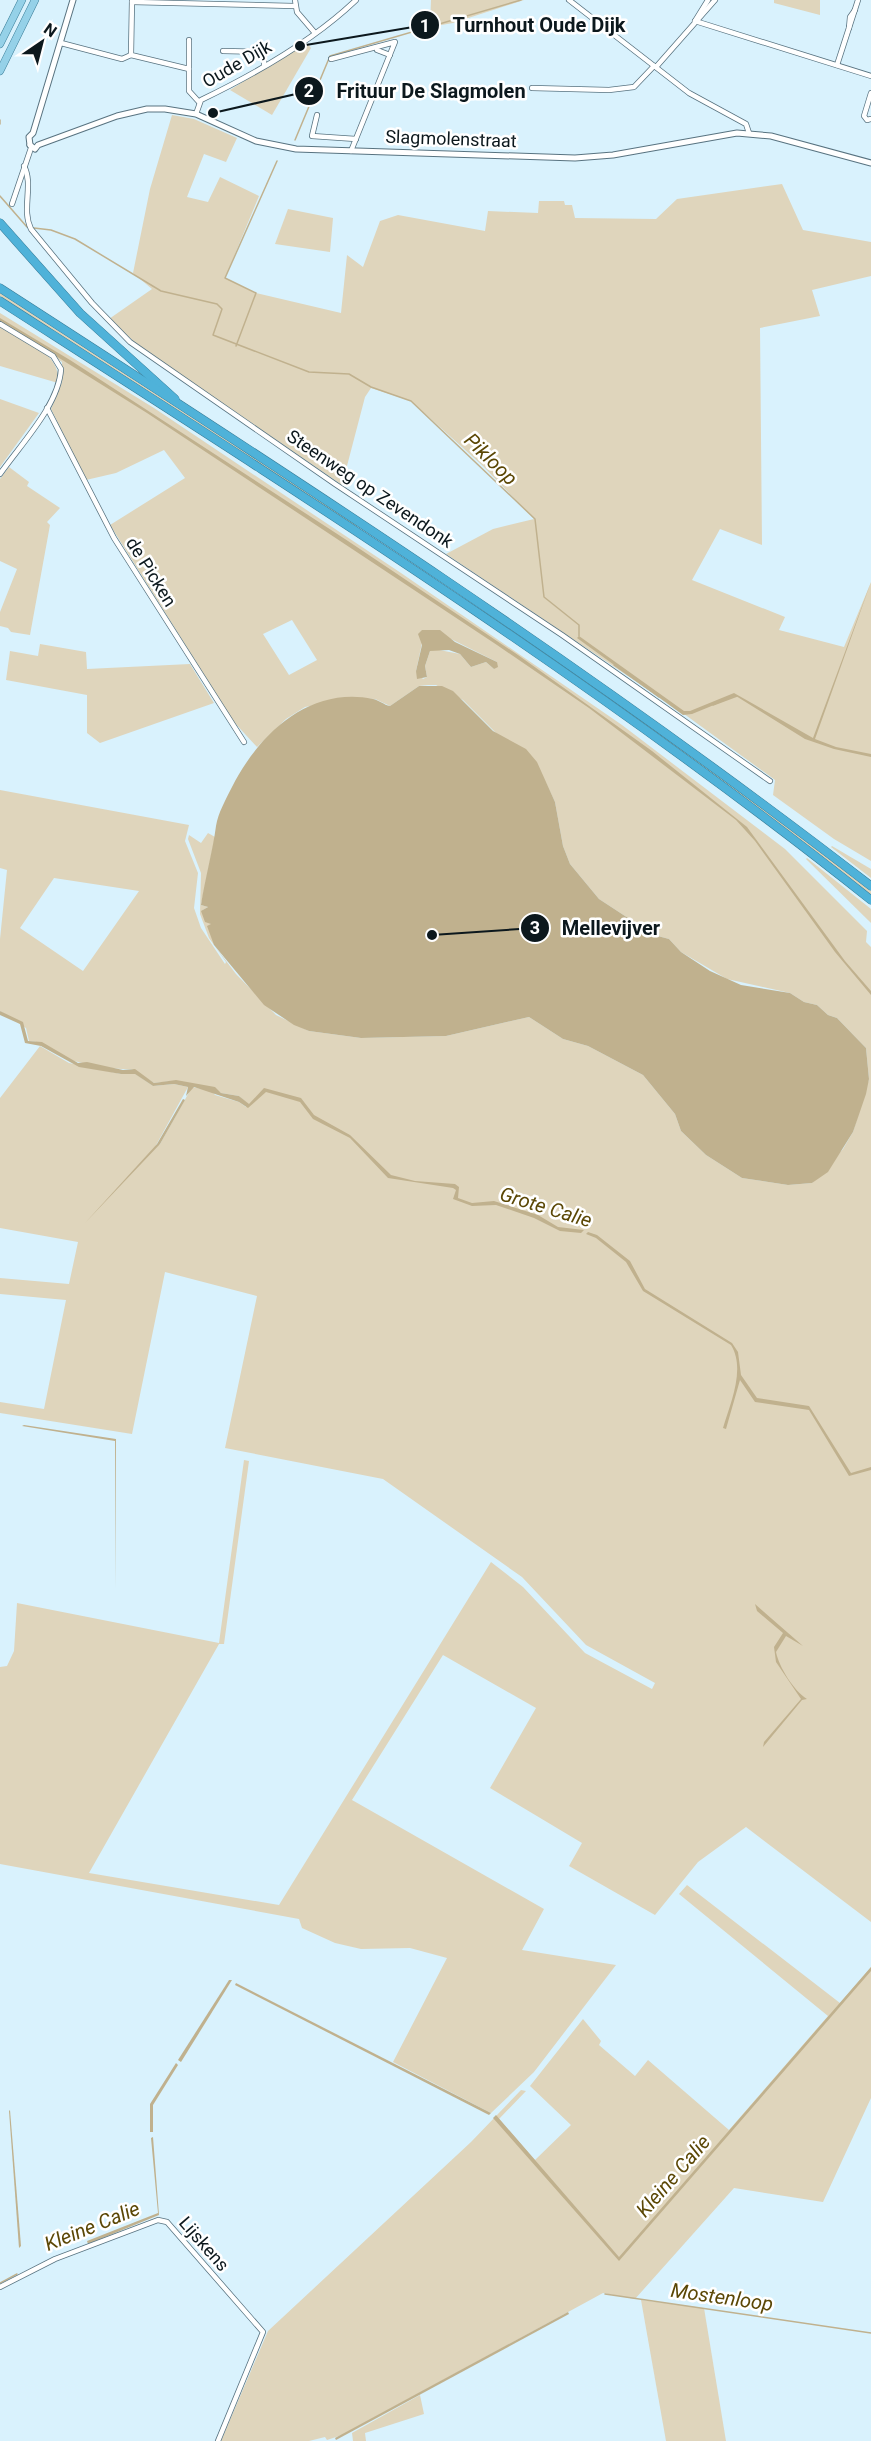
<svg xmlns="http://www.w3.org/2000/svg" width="871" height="2441" font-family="Roboto,sans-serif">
	<rect width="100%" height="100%" fill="#d9f2fd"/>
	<g fill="#dfd5bc" fill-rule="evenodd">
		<polygon points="431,0 524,0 453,23 430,27"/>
		<polygon points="774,0 820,0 820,15 774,3"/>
		<polygon points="306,42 311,48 272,115 230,90"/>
		<polygon points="172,115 194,119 237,138 226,162 204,154 187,197 208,202 220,177 259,196 225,278 256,293 341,313 347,255 363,267 380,221 398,215 485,231 488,211 538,213 539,201 564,201 565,205 572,205 575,218 656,219 677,199 782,184 803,230 871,242 871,276 812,290 820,316 760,328 762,545 720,529 692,580 785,617 779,630 844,647 871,582 871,861 834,839 773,795 775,780 680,711 446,554 493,529 534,519 483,466 411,401 371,388 365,397 342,485 139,346 109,319 152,289 133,273 150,189"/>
		<polygon points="288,209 333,218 330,252 275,244"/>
		<polygon points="0,293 357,525 356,527 0,296"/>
		<path d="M 0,313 L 154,408 L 401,573 L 622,725 L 785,849 L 867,931 L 866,942 L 871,947 L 871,1922 L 746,1827 L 698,1862 L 655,1915 L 569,1866 L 582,1843 L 490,1788 L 536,1708 L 443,1655 L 352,1800 L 544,1909 L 522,1950 L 616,1965 L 534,2072 L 491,2113 L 393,2062 L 447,1958 L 410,1948 L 361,1949 L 335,1943 L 302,1928 L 299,1919 L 0,1864 L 0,1667 L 7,1666 L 14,1651 L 17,1603 L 219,1643 L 244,1460 L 249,1461 L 224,1644 L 219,1644 L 89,1873 L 279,1905 L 491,1562 L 523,1587 L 585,1653 L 652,1689 L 655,1683 L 586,1645 L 522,1577 L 383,1479 L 225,1448 L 257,1296 L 165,1272 L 132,1434 L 0,1413 L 0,1402 L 44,1409 L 66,1300 L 0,1294 L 0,1278 L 69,1284 L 78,1242 L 0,1228 L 0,1098 L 40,1046 L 69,1063 L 121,1074 L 134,1073 L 153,1086 L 174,1084 L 188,1087 L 155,1147 L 160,1144 L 192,1087 L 212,1091 L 215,1095 L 239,1102 L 246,1107 L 248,1104 L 239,1096 L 221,1093 L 211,1087 L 173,1081 L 154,1083 L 132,1069 C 125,1071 77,1063 71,1060 C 56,1052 47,1042 29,1041 L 26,1028 L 0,1011 L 0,939 L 7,870 L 0,868 L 0,790 L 189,825 L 185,841 L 198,873 L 194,908 L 201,928 L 225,964 L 226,962 L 209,938 L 200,914 L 201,873 L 188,839 L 189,835 L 201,843 L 208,833 L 215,837 L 201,905 L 208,907 L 203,910 L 211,924 L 214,945 L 236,974 L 276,1015 L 309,1031 L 361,1038 L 446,1036 L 529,1017 L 563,1039 L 588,1046 L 643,1075 L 675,1114 L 681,1131 L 706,1155 L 742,1178 L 788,1185 L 812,1183 L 843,1149 L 853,1132 L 869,1079 L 866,1048 L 837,1018 L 828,1015 L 817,1005 L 804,1002 L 790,993 L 727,979 L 681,952 L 669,939 L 654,935 L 599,899 L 570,864 L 563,846 L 555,802 L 546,783 L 463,700 L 436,685 L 428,685 L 419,686 L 390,706 L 375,699 L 352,698 L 305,707 L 286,719 L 257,747 L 233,721 L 110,525 L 185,478 L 164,450 L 116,473 L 86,480 L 51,409 L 62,382 L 62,362 L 0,321 ZM 292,620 L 317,660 L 289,675 L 263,634 ZM 451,639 L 497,662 L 494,669 L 486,662 L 471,667 L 460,654 L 434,649 L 430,651 L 425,666 L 427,677 L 423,679 L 416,671 L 422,643 ZM 54,878 L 139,891 L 83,971 L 20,928 Z"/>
		<path d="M 0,326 C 22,340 62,352 58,383 L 0,366 Z"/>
		<polygon points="0,399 39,413 0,467"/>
		<polygon points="9,467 29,482 27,486 60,508 47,522 50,525 30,635 11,632 8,628 0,626 0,612 17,569 0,561 0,479"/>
		<path d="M 484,610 C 615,701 746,793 871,891 L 871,895 L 704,769 L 481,611 Z"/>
		<polygon points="40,644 86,652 87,669 190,664 214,703 100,743 87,733 87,695 6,680 10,651 38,656"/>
		<polygon points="832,846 871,869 871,878 831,847"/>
		<polygon points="807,858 871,909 871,923 806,859"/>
		<polygon points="687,1885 840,2003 871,1967 871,2098 823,2202 734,2188 635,2299 603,2293 342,2435 327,2440 325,2437 309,2441 221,2441 268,2331 471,2142 521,2090 526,2091 499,2119 535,2160 571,2125 530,2086 583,2019 601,2041 599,2045 635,2076 648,2060 729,2130 828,2016 679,1894"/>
		<polygon points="641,2300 704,2308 726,2441 666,2441"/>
		<polygon points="420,2395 424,2414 365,2433 366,2441 353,2441 352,2433"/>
	</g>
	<g fill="#c0b18e">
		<polygon points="0,318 70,360 348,541 518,655 652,751 747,827 845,961 871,991 871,995 835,952 755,841 736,820 589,708 497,645 147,413 0,321"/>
		<polygon points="871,582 815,739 836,747 871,754 871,757 834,749 805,739 736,696 692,714 683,715 577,638 579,636 684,711 690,711 734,693 813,738"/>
		<polygon points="422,630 440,630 455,642 497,662 498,667 494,669 486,662 471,667 460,654 449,650 430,651 425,666 427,677 417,679 416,671 422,645 418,634"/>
		<path d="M 419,686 L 442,686 L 453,691 L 493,731 L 526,749 L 537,762 L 555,802 L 563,846 L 570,864 L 599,899 L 654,935 L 669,939 L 681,952 L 710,971 L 741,985 L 790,993 L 804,1002 L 817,1005 L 828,1015 L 837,1018 L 866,1048 L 869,1079 L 866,1094 L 853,1132 L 828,1172 L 812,1183 L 788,1185 L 742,1178 L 706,1155 L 681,1131 L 675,1114 L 643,1075 L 588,1046 L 563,1039 L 529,1017 L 446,1036 L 361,1038 L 309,1031 L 294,1025 L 264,1005 L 214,945 L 207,926 L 211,924 L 205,922 L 201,911 L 208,907 L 201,905 C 205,879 213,849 216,826 C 218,813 226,799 232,787 C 259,734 309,686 373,699 C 379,700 384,705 390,706 Z"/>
		<polygon points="0,1011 23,1022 28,1041 42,1042 78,1063 87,1062 123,1070 135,1069 154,1083 176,1080 215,1087 221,1093 239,1096 249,1104 264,1088 301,1098 314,1115 350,1135 391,1175 415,1181 455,1184 459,1187 458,1198 472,1203 494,1201 538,1215 558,1227 584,1230 581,1233 560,1231 534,1218 496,1205 472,1206 453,1199 456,1190 453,1188 388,1178 350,1138 313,1119 300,1102 266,1092 248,1108 239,1102 194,1087 186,1096 188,1087 174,1084 153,1086 135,1074 121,1074 79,1067 41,1046 25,1043 20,1024 0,1015"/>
		<polygon points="183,1099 185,1100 160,1144 85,1223 157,1144"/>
		<path d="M 588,1232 L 597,1235 L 630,1261 L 645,1289 L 732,1343 L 738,1352 L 741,1375 L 757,1398 L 809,1406 L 851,1473 L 871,1467 L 871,1470 L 849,1476 L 809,1410 L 755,1402 L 740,1380 L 726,1429 L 723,1428 C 730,1404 746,1369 731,1345 L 643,1291 L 626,1262 L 596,1238 L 586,1234 Z"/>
		<polygon points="24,1425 116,1439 116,1589 115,1441 22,1426"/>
		<path d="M 755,1604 L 803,1646 L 786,1636 L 776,1652 C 779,1667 794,1691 807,1699 L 802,1700 L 763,1747 L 764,1742 L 801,1699 L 776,1662 L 774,1647 L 783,1633 L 757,1611 Z"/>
		<polygon points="871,1967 871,1971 619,2261 493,2118 496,2115 619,2257"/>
		<polygon points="229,1980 232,1980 181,2062 178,2060"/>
		<polygon points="236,1983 491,2113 489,2115 235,1985"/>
		<polygon points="176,2063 178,2065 153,2105 153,2132 150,2132 150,2104"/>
		<polygon points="10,2110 21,2246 19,2248 9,2111"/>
		<polygon points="153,2137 159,2215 88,2244 87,2241 158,2213 151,2138"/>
		<polygon points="568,2312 569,2314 336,2440 335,2438"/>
	</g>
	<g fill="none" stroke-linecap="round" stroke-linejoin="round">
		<g stroke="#c0b18e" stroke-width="1.5">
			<polyline points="0,120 0,124"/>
			<polyline points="295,140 330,56 521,0"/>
			<polyline points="0,196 27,227"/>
			<polyline points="34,228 51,230 75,239 161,291 217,304 222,309 213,335 309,372 349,374 371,387 411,401 535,519 544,597 579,625 579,636"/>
			<polyline points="236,346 256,293 225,278 277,161"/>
			<polyline points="614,665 659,697"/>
			<polyline points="713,705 737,696"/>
			<polyline points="0,2283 17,2274"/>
			<polyline points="605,2294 871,2333"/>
		</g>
		<defs>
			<g id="minor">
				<polyline points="132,0 131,55 189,69"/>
				<polyline points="295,0 297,12 315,33"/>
				<polyline points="569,0 689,93 746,124 749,133"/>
				<polyline points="132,2 294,6"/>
				<polyline points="695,21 871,76"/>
				<polyline points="695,21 708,0"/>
				<polyline points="849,28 850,17 855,10"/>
				<polyline points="189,40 189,91 199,102"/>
				<polyline points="61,43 122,59 131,55"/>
				<polyline points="377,50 390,55"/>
				<polyline points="223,51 264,52 264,65"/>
				<polyline points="331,59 395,42 351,151"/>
				<polyline points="837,65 858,0"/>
				<polyline points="656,67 715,0"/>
				<polyline points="532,88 609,90 634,87 654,66"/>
				<polyline points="871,93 864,116 867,120 871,119"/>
				<path d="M 196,114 L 201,100 C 255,74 313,41 356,0"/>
				<polyline points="317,115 312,136 356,139"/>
				<path d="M 24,166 C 34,185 21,209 31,229 L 92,303 L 130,342 L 335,484 L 562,635 L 770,781"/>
				<polyline points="12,204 31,148"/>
				<path d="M 0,324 L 53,356 L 61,369 C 59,405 21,444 0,474"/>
				<polyline points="47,408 114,538 244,742"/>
				<polyline points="0,2287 55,2259 158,2220 167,2222 263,2332 218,2441"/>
			</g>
			<g id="tertiary">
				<polyline points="30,145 35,149 38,145 117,116 147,109 165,109 196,114 256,141 296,149 575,158 613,155 737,133 771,136 871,163"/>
				<polyline points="30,145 29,137 33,133 73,0"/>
			</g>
			<g id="primary">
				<polyline points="0,44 22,0"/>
				<polyline points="0,71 35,0"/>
			</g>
			<g id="motorway">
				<polyline points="0,223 80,313 175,399"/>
				<path d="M 0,288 C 296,479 592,670 871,886"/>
				<path d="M 0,301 C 296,491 595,680 871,900"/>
			</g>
		</defs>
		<use href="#minor" stroke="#587380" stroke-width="6"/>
		<use href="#tertiary" stroke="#587380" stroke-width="7"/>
		<use href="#primary" stroke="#387c97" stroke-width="8"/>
		<use href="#motorway" stroke="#387c97" stroke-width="9"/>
		<use href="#minor" stroke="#fff" stroke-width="4.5"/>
		<use href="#tertiary" stroke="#fff" stroke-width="5"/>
		<use href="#primary" stroke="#95d1e8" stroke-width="7"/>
		<use href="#motorway" stroke="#4fb2d9" stroke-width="8"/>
	</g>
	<g text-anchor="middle" stroke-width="5" stroke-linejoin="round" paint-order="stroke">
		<g font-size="18" fill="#0c181d" stroke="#fff">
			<text transform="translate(237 64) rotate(-30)" y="6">Oude Dijk</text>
			<text transform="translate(451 139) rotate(2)" y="6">Slagmolenstraat</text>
			<text transform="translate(370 489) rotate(34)" y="6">Steenweg op Zevendonk</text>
			<text transform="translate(151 572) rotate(58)" y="6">de Picken</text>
			<text transform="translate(204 2244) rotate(49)" y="6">Lijskens</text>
		</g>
		<g font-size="20" font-style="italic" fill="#5b4705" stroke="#fff">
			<text transform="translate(491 459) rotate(44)" y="7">Pikloop</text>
			<text transform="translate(546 1207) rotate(17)" y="7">Grote Calie</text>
			<text transform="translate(673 2176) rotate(-49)" y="7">Kleine Calie</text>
			<text transform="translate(92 2226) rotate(-22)" y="7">Kleine Calie</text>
			<text transform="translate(722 2297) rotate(8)" y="7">Mostenloop</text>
		</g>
	</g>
	<path fill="none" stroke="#0c181d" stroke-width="2" d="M300 46L425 25M213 113L309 91M432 935L535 928"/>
	<g fill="#0c181d" stroke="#fff" stroke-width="2">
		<circle cx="300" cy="46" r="6"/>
		<circle cx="213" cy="113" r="6"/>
		<circle cx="432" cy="935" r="6"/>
		<circle cx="425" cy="25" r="15"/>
		<circle cx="309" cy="91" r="15"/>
		<circle cx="535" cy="928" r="15"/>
	</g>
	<g font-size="18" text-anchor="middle" font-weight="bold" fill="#fff">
		<text x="425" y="32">1</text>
		<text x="309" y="97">2</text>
		<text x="535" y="934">3</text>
	</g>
	<g font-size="20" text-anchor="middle" font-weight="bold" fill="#0c181d" stroke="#fff" stroke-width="5" stroke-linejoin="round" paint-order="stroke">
		<text x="539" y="32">Turnhout Oude Dijk</text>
		<text x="431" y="98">Frituur De Slagmolen</text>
		<text x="611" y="935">Mellevijver</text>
	</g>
	<g transform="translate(42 42) rotate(35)" stroke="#ffffff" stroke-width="4.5" paint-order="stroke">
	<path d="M0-4.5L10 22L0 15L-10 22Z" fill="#0c181d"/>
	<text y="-9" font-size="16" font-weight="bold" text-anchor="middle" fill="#0c181d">N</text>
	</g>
</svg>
